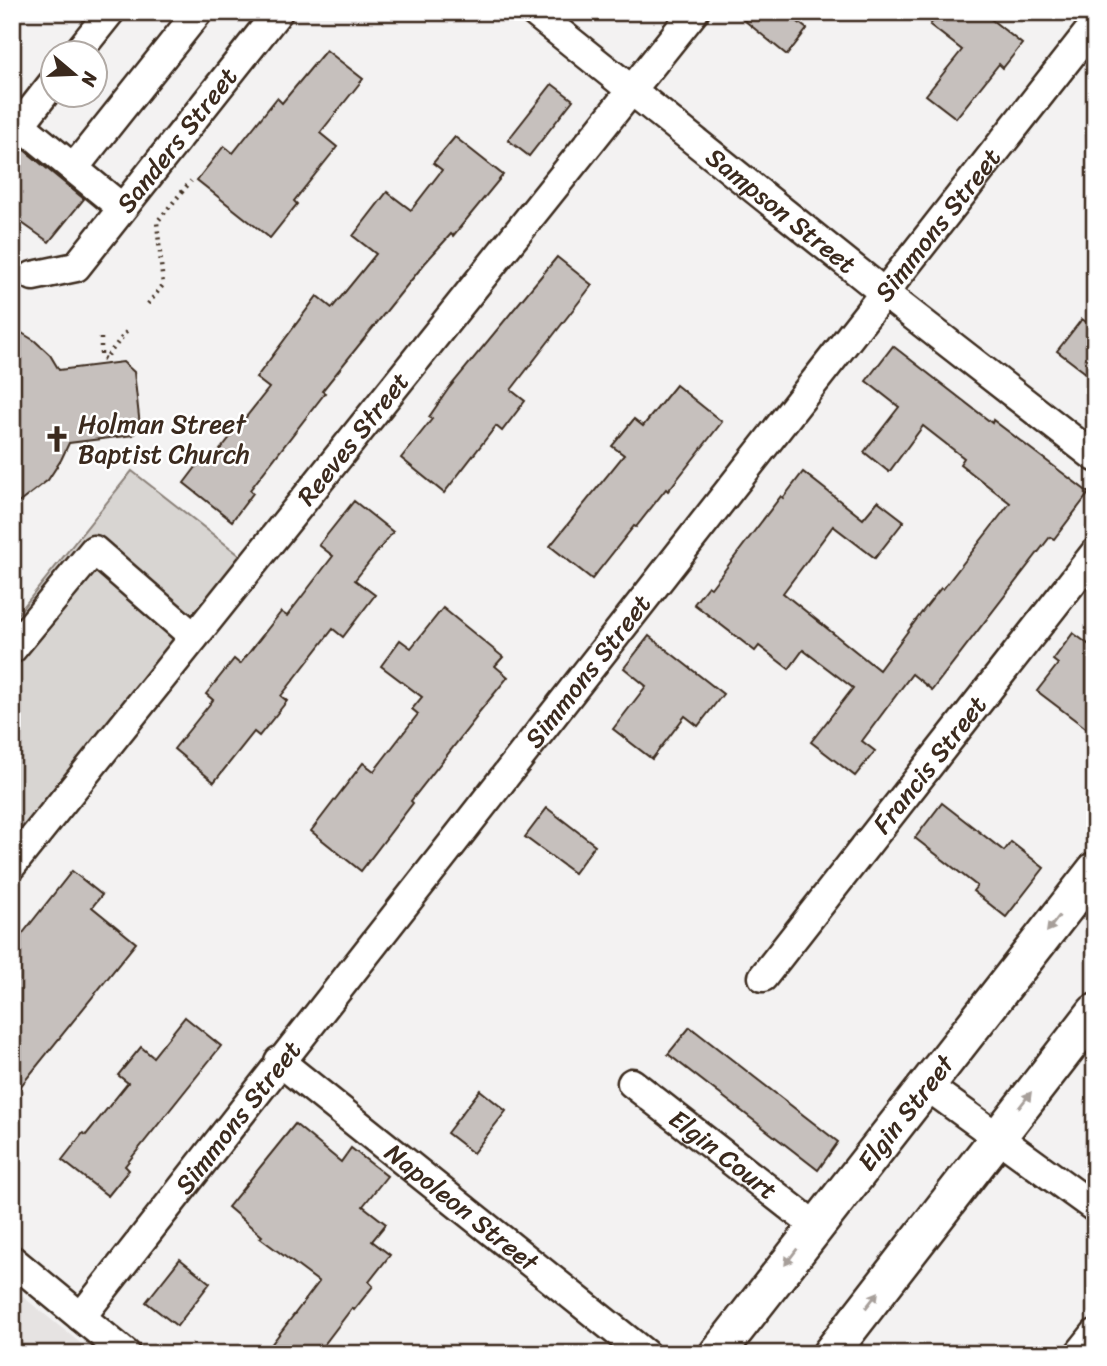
<svg xmlns="http://www.w3.org/2000/svg" width="1107" height="1366" font-family="Sriracha,sans-serif">
	<rect width="100%" height="100%" fill="#f3f2f2"/>
	<filter id="ink" filterUnits="userSpaceOnUse"><feTurbulence type="fractalNoise" baseFrequency=".0143" numOctaves="2"/><feDisplacementMap in="SourceGraphic" scale="14" xChannelSelector="R" yChannelSelector="G"/><feConvolveMatrix kernelMatrix="1 2 1 2 8 2 1 2 1" color-interpolation-filters="sRGB"/></filter>
	<g filter="url(#ink)">
		<polygon fill="#e6e3e2" points="12,1288 94,1354 12,1354"/>
		<polygon fill="#d8d5d2" stroke="#8a8078" stroke-width="2" points="132,471 243,558 12,844 12,621"/>
		<g fill="#c6c0bd" stroke="#3b2a1e" stroke-width="2">
			<polygon points="734,12 785,12 807,29 787,55"/>
			<polygon points="940,12 982,12 1022,44 1003,68 999,64 956,118 926,95 962,50 930,25"/>
			<polygon points="326,50 363,79 320,133 337,147 294,201 297,204 270,238 197,180 224,146 233,153 277,98 282,103"/>
			<polygon points="552,84 573,100 529,156 508,140"/>
			<polygon points="455,137 503,175 453,236 451,234 425,263 322,391 325,393 250,490 253,493 232,521 184,483 206,454 212,460 269,388 256,378 317,296 332,308 376,254 353,236 387,192 411,210 442,170 433,163"/>
			<polygon points="12,140 84,199 49,242 12,216"/>
			<polygon points="557,257 592,285 511,390 525,401 502,431 496,426 444,493 401,458 432,419 429,417 449,388"/>
			<polygon points="1082,319 1095,328 1095,380 1057,351"/>
			<polygon points="12,327 35,341 50,355 59,370 123,362 134,372 140,426 133,435 69,443 61,460 48,480 12,508"/>
			<polygon points="893,346 992,423 993,420 1089,493 1054,539 1050,537 932,690 912,674 862,741 875,751 855,776 811,742 853,688 803,650 789,669 759,646 755,651 694,604 708,586 711,588 781,496 783,498 803,472 863,519 878,501 904,521 875,558 833,526 783,593 879,670 922,612 941,588 943,589 1010,503 960,464 964,458 923,426 889,472 864,452 899,407 866,381"/>
			<polygon points="676,385 722,422 668,491 666,489 636,527 634,526 592,579 550,546 624,455 612,446 634,419 643,426"/>
			<polygon points="354,501 393,532 355,580 375,595 343,637 333,629 281,696 287,701 259,736 254,732 214,782 174,749 213,700 206,694 234,659 240,664 281,612 287,616 333,556 319,545"/>
			<polygon points="443,608 503,657 495,666 508,677 475,717 476,718 411,801 413,803 361,871 311,831 363,763 374,771 418,714 412,709 422,697 381,666 400,640 411,648"/>
			<polygon points="1073,633 1095,649 1095,735 1037,691 1058,664 1053,660"/>
			<polygon points="649,636 723,694 698,726 685,716 652,759 613,729 646,686 624,668"/>
			<polygon points="942,803 1004,851 1011,842 1044,868 1006,917 973,891 977,886 915,838"/>
			<polygon points="547,808 595,845 574,873 525,837"/>
			<polygon points="72,871 102,895 92,907 136,943 12,1097 12,947"/>
			<polygon points="185,1017 221,1046 125,1166 129,1170 108,1196 62,1160 83,1133 86,1135 128,1083 118,1075 141,1047 153,1057"/>
			<polygon points="690,1027 838,1142 818,1170 668,1054"/>
			<polygon points="480,1090 506,1111 473,1153 447,1133"/>
			<polygon points="295,1124 341,1162 351,1148 387,1176 363,1206 386,1224 372,1241 390,1255 369,1282 373,1286 354,1310 352,1308 317,1354 264,1354 319,1282 260,1238 262,1236 228,1207"/>
			<polygon points="180,1259 210,1283 177,1326 146,1302"/>
		</g>
		<g fill="none" stroke-linecap="round" stroke-linejoin="round">
			<defs>
				<g id="minor">
					<path id="s1" d="M 534,12 L 883,292 L 1095,457"/>
					<polyline points="78,52 110,12"/>
					<polyline points="12,118 122,208"/>
					<polyline points="20,125 52,84"/>
					<polyline points="74,168 198,12"/>
					<path id="s2" d="M 33,276 L 76,267 L 278,12"/>
					<polyline points="12,649 94,550 194,637"/>
					<path id="s3" d="M 12,865 L 694,12"/>
					<path id="s4" d="M 763,977 L 1095,553"/>
					<path id="s5" d="M 279,1061 L 645,1354"/>
					<path id="s6" d="M 632,1083 L 815,1226"/>
					<polyline points="927,1086 1095,1208"/>
					<polyline points="12,1260 126,1354"/>
					<path id="s7" d="M 81,1317 L 1095,24"/>
					<polyline points="1079,1354 1095,1334"/>
				</g>
				<g id="major">
					<path id="s8" d="M 717,1354 L 1095,870"/>
					<polyline points="830,1354 1095,1012"/>
				</g>
			</defs>
			<use href="#minor" stroke="#3b2a1e" stroke-width="33"/>
			<use href="#major" stroke="#3b2a1e" stroke-width="40"/>
			<g stroke="#3b2a1e" stroke-width="4.5" stroke-dasharray="2 5" stroke-linecap="butt">
				<polyline points="148,304 163,285 157,222 191,181"/>
				<polyline points="101,338 101,357 105,359 127,331"/>
			</g>
			<use href="#minor" stroke="#fff" stroke-width="28"/>
			<use href="#major" stroke="#fff" stroke-width="35"/>
		</g>
		<defs><path id="oneway-solid" d="M-6-.8H1V-3.2L6.5 0L1 3.2V.8H-6Z" transform="scale(1.75)"/></defs>
		<g fill="#a79f9a">
			<use href="#oneway-solid" transform="translate(1053 924) rotate(128)"/>
			<use href="#oneway-solid" transform="translate(1025 1100) rotate(-52)"/>
			<use href="#oneway-solid" transform="translate(791 1257) rotate(127)"/>
			<use href="#oneway-solid" transform="translate(872 1300) rotate(-52)"/>
		</g>
	</g>
	<defs>
		<symbol id="church-bare" viewBox="-9 -9 18 18"><path d="M-1.2-6h2.4v3.5h3.3v2.4h-3.3V6h-2.4V-.1h-3.3v-2.4h3.3Z" fill="#3b2a1e" stroke="#fff" stroke-width="2.5" paint-order="stroke"/></symbol>
	</defs>
	<g fill-rule="evenodd">
		<use href="#church-bare" x="38" y="420" width="38" height="38"/>
	</g>
	<g text-anchor="middle" stroke-width="5" stroke-linejoin="round" paint-order="stroke">
		<g font-size="26" fill="#3b2a1e" stroke="#fff">
			<text dy="9" stroke="none"><textPath href="#s2" startOffset="206">Sanders Street</textPath></text>
			<text dy="9" stroke="none"><textPath href="#s1" startOffset="317">Sampson Street</textPath></text>
			<text dy="9" stroke="none"><textPath href="#s7" startOffset="1388">Simmons Street</textPath></text>
			<text dy="9" stroke="none"><textPath href="#s3" startOffset="546">Reeves Street</textPath></text>
			<text dy="9" stroke="none"><textPath href="#s7" startOffset="821">Simmons Street</textPath></text>
			<text dy="9" stroke="none"><textPath href="#s4" startOffset="270">Francis Street</textPath></text>
			<text dy="9" stroke="none"><textPath href="#s8" startOffset="306">Elgin Street</textPath></text>
			<text dy="9" stroke="none"><textPath href="#s7" startOffset="254">Simmons Street</textPath></text>
			<text dy="9" stroke="none"><textPath href="#s6" startOffset="116">Elgin Court</textPath></text>
			<text dy="9" stroke="none"><textPath href="#s5" startOffset="234">Napoleon Street</textPath></text>
		</g>
		<g font-size="26" fill="#3b2a1e" stroke="#fff" text-anchor="start">
			<text x="78" y="433">Holman Street<tspan x="78" dy="30">Baptist Church</tspan></text>
		</g>
	</g>
	<rect width="1107" height="1366" fill="none" stroke="#fff" stroke-width="42"/>
	<rect x="21" y="21" width="1065" height="1324" fill="none" stroke="#3b2a1e" stroke-width="2.5" filter="url(#ink)"/>
	<g transform="translate(74 74) rotate(109)"><circle r="33" fill="#ffffff" stroke="#b1aaa5" stroke-width="2"/>
	<path d="M0-5L12 26L0 18L-12 26Z" fill="#3b2a1e"/>
	<text y="-10" font-size="19" font-weight="bold" text-anchor="middle" fill="#3b2a1e">N</text>
	</g>
</svg>
